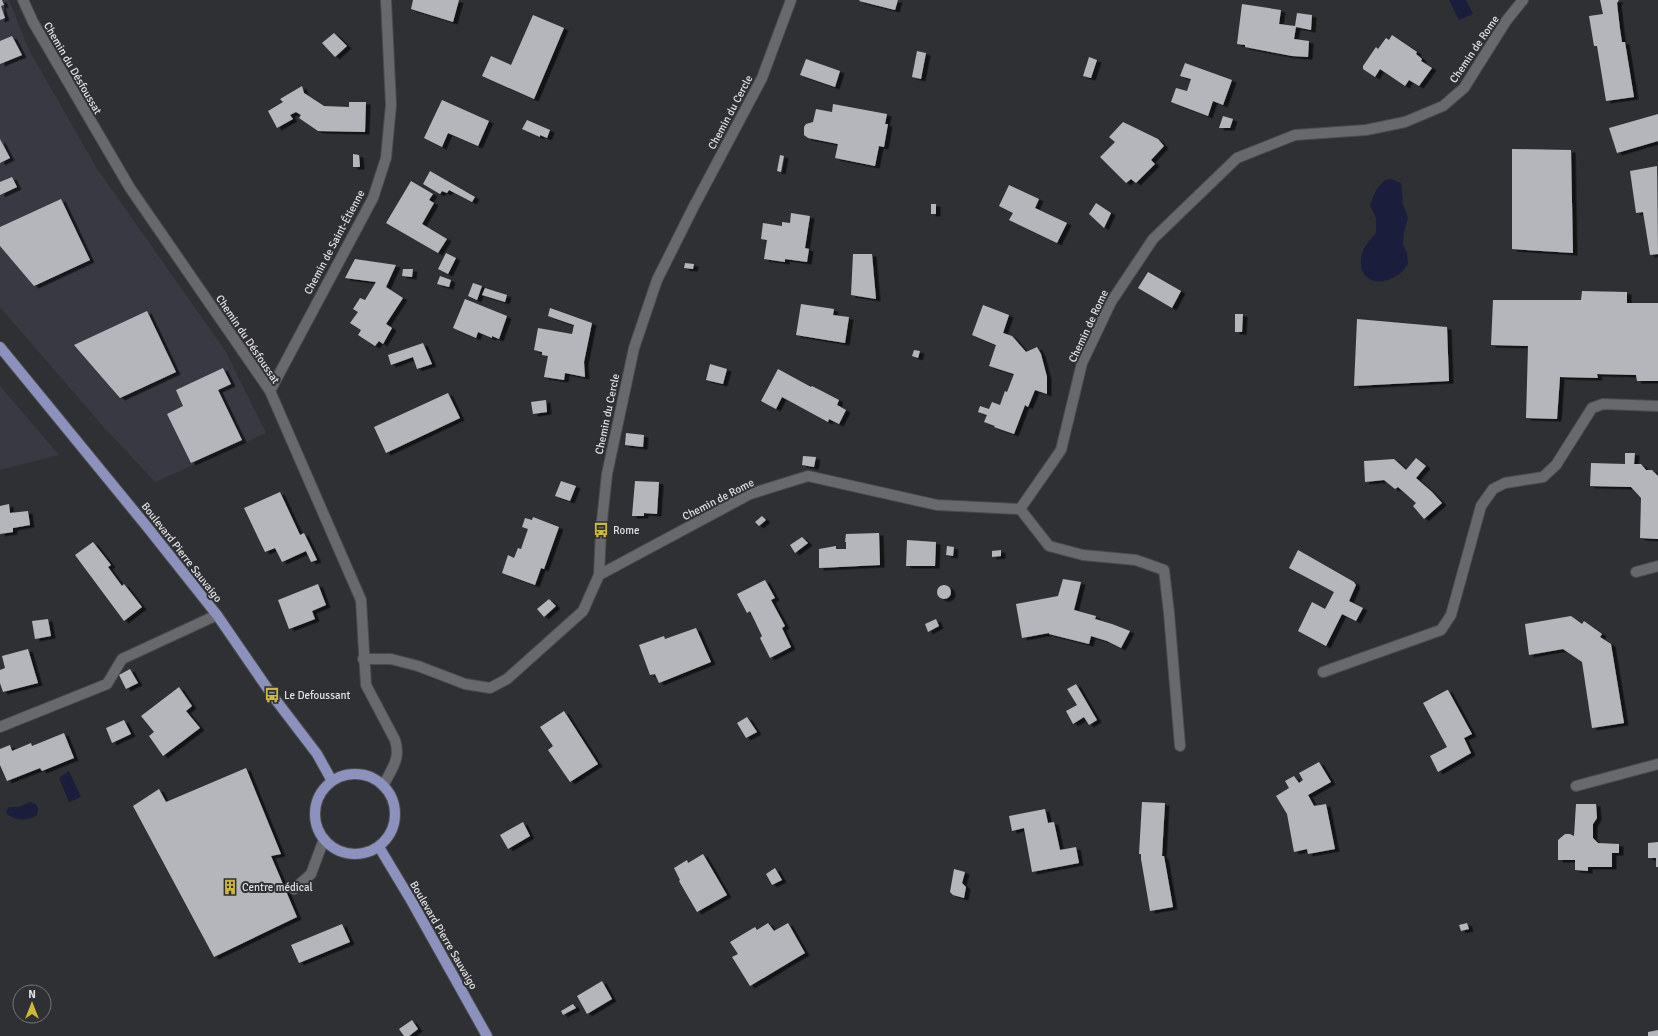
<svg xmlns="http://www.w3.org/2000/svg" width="1658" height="1036" font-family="Signika,sans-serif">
	<defs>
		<filter id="shadow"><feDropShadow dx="4.5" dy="2.5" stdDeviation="0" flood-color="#0009"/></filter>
	</defs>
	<rect width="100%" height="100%" fill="#2f3033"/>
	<g fill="#383943">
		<polygon points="0,0 9,0 29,50 96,167 226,352 266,433 155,482 100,423 0,307"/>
		<polygon points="0,386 59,455 0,470"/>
	</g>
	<g fill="#1b1d3c">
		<polygon points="1449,0 1466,0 1473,14 1459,20"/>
		<path d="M 1391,179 L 1401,183 L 1403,204 L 1408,218 L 1404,232 L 1403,245 L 1407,253 L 1408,264 C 1405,267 1402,273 1398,275 C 1378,289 1355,279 1362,254 C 1364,246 1371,239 1376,233 L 1376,218 L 1370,205 L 1376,190 L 1385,180 Z"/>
		<polygon points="69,771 81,797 69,802 59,778"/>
		<path d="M 30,802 L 36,804 L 38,808 L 37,815 C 28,821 15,821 7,814 L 6,811 L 9,807 L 19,807 Z"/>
	</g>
	<g fill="#b5b6bb" filter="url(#shadow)">
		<polygon points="0,0 2,0 4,5 1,6 5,18 0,20"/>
		<polygon points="413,0 459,0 453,22 411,9"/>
		<polygon points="860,0 898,0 895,10 859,1"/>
		<polygon points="1600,0 1619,0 1617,3 1620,29 1622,42 1625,42 1634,97 1606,101 1597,46 1594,46 1589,16 1603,14"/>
		<polygon points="1242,4 1281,10 1279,24 1295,26 1297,13 1312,15 1311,30 1296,27 1294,39 1309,41 1308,57 1292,56 1245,47 1245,45 1237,44"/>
		<polygon points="533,15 564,28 534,99 482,76 491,56 511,65"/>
		<polygon points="334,33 347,46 335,57 322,43"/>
		<polygon points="1392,35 1417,52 1416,54 1422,59 1421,61 1432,68 1419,86 1409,80 1405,86 1380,69 1375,77 1363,69 1363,66 1376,47 1378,49 1386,38 1389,40"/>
		<polygon points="12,36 22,55 0,64 0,41"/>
		<polygon points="917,51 926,53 921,79 912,77"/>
		<polygon points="1089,57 1097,60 1091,78 1083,76"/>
		<polygon points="806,59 840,71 835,87 800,75"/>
		<polygon points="1185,63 1232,80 1223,105 1213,101 1208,116 1171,102 1176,88 1187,91 1191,79 1180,76"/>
		<polygon points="302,86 304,93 324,106 349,107 349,102 366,102 365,132 318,131 299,118 301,115 296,112 290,115 293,119 277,128 268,111 283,102 280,99"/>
		<polygon points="442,100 489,121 478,146 448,133 442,147 424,138"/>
		<polygon points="833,104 887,114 885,124 888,124 884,147 879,146 875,166 835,158 838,144 808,138 804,135 804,127 806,124 813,122 816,109 832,112"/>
		<polygon points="1658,114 1658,141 1617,153 1609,128"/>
		<polygon points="1223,116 1233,119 1230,128 1219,128"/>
		<polygon points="527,120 550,130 547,138 540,135 540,137 522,129"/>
		<polygon points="1123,122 1158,139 1164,146 1151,160 1155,164 1136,183 1131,179 1126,183 1100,157 1115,142 1109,137"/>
		<polygon points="0,139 10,158 0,163"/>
		<polygon points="1512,149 1571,150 1573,253 1512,249"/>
		<polygon points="353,154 359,155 360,167 353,167"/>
		<polygon points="780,155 784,156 781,172 777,171"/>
		<polygon points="1657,166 1658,254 1650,255 1643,212 1636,213 1630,171"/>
		<polygon points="430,171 475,197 472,202 449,190 447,193 442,191 440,194 423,184"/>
		<polygon points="12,177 17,187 0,195 0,182"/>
		<polygon points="411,181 433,194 429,200 434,203 422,224 447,239 438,253 386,223"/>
		<polygon points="1009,185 1039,199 1035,208 1067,223 1057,243 1009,220 1013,213 999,206"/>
		<polygon points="61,199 90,260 34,286 0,246 0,227"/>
		<polygon points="1096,203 1111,213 1104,228 1089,214"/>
		<rect x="931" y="204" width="5" height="10"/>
		<polygon points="791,213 810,216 805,248 809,249 807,262 785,259 785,262 764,259 767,240 761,239 763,223 782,226 782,222 790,223"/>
		<polygon points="446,253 456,258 448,274 438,269"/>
		<polygon points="853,254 872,254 876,299 851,295"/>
		<polygon points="355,259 396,265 386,287 403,298 386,324 392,328 383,344 379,341 375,346 358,335 361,330 350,323 358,312 353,309 360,298 365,300 376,282 345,278"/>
		<polygon points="685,263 694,264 693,269 684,268"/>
		<polygon points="403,269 413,269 412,277 402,276"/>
		<polygon points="1148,272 1181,291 1172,308 1138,288"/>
		<polygon points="440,276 451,280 449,287 437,284"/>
		<polygon points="473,283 482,286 477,300 468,296"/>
		<polygon points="485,288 507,295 505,302 482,295"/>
		<polygon points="1582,291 1627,292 1627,303 1658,303 1658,381 1637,381 1636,375 1597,374 1598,378 1560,377 1557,419 1526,418 1528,346 1491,345 1493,300 1581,300"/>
		<polygon points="465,299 507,316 499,339 492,336 492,338 478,332 476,338 453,328"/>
		<polygon points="801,304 834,309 833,315 849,317 845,343 796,335"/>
		<polygon points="983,305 1009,315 1003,333 1012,336 1026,352 1037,347 1041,354 1047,377 1047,394 1035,390 1028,407 1025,405 1014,434 994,427 995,426 984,422 987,415 978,412 980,406 989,409 992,402 1000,405 1005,391 1007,392 1014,374 989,366 996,345 972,335"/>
		<polygon points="550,308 592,323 584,362 585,377 565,373 564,380 544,377 548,356 542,355 542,352 534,350 538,328 572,334 574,325 548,316"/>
		<polygon points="147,311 176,372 120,398 74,345"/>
		<polygon points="1235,314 1243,314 1242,332 1235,332"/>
		<polygon points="1357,319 1447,327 1449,381 1354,386"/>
		<polygon points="423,343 432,364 417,369 413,357 391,365 388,355"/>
		<polygon points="914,350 920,351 918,358 912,356"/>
		<polygon points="710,364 727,369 723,384 706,380"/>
		<polygon points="223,368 231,384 218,390 242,440 191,463 167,414 183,406 176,390"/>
		<polygon points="778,369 811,387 812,386 839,400 837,405 846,410 839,424 829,419 828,422 782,397 776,409 761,401"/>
		<polygon points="448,393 460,418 386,453 374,427"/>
		<polygon points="546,400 547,412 533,414 531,402"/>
		<polygon points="626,433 644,435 643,447 625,445"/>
		<polygon points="1625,453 1635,453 1634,464 1641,464 1646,470 1652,470 1658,476 1658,539 1640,538 1641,498 1631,487 1590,486 1591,463 1625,464"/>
		<polygon points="803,456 816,457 814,467 802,465"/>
		<polygon points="1416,458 1426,466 1416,478 1432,492 1442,503 1424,519 1413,506 1416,503 1398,487 1395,489 1384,480 1365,482 1364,461 1394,459 1406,470"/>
		<polygon points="561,481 576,486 570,501 555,496"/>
		<polygon points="635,481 659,482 657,514 644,513 644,516 632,516"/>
		<polygon points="280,492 300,535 304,533 317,560 311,562 306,551 282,562 275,548 265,552 244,508"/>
		<polygon points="9,504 10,513 28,511 30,525 13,528 13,532 0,534 0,506"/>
		<polygon points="762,516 766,520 759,526 755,522"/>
		<polygon points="533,517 559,527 544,569 541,568 535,585 502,573 508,555 514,558 518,548 521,549 528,529 522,527 525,518 532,520"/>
		<polygon points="879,533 880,565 819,568 819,549 836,546 836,549 846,549 846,542 845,542 846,534"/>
		<polygon points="802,537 808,543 795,553 790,545"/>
		<polygon points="907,540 936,542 935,566 906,566"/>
		<polygon points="93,542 111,565 108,567 122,586 124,584 142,607 124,621 75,555"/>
		<polygon points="947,546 954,547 953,556 946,555"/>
		<polygon points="1001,550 1001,556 992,557 992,551"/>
		<polygon points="1298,550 1354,582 1356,585 1349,601 1363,608 1356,621 1342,614 1326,646 1298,631 1312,602 1325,609 1334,592 1289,568"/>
		<polygon points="1063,579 1081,582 1074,610 1096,616 1095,619 1112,624 1130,631 1121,648 1107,641 1091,636 1089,644 1049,634 1049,633 1022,638 1016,604 1058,596"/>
		<polygon points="765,580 775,598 771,600 785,626 782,628 791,647 770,658 760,638 762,636 750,611 747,613 737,594"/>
		<polygon points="318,584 326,605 312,611 315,619 289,629 278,600"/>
		<circle cx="944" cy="592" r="7"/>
		<polygon points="549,599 556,606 544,617 537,609"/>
		<polygon points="1571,616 1582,624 1584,621 1602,634 1600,637 1611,644 1624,723 1592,728 1582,662 1563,649 1529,655 1525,624"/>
		<polygon points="48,619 51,636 35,639 32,621"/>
		<polygon points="936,619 939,626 928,632 925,624"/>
		<polygon points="696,628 711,662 659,683 655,674 650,675 639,645 664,636 665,639"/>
		<polygon points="28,649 38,683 3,692 0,683 0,670 5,668 2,656"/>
		<polygon points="130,669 138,683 126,689 119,675"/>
		<polygon points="1076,684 1097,720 1089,725 1084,717 1073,724 1066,711 1077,705 1067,689"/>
		<polygon points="179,687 192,706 186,711 200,728 163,756 149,736 154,732 141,716"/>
		<polygon points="1447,690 1448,690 1472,734 1464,738 1471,753 1438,772 1430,756 1447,747 1423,703"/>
		<polygon points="564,711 598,764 570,782 548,750 553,746 540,727"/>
		<polygon points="747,717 757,732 746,738 737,723"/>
		<polygon points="124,720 131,734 112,743 106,728"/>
		<polygon points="64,733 74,758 42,771 40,768 7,781 0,765 0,749 10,745 12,751 31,743 32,746"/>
		<polygon points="1319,762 1331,782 1308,795 1314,806 1326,804 1335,849 1308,854 1307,849 1294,852 1287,814 1276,796 1289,788 1285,781 1294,776 1299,783 1303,780 1299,773"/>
		<polygon points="246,768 281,854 271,856 297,917 214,957 133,806 159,789 166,802"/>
		<polygon points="1142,802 1165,803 1162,856 1164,856 1173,907 1150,911 1141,859 1141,854 1139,854"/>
		<polygon points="1576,804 1596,804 1597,818 1593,824 1593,838 1598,843 1619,844 1619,853 1612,853 1612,867 1588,867 1588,871 1575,870 1575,860 1558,860 1558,840 1565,834 1570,834 1574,836"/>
		<polygon points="1045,809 1048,823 1054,822 1060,850 1076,847 1079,863 1032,872 1024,828 1012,831 1009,816"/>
		<polygon points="523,822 530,836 508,849 500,835"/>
		<polygon points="1658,842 1658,867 1656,867 1656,858 1648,858 1648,843"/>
		<polygon points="703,854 727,895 697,912 679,881 680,880 674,868 687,860 688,863"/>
		<polygon points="775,868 782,880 772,885 766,874"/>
		<polygon points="954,869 965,872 962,883 966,887 964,898 953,895 950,892"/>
		<polygon points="768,923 774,931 788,923 805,953 750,986 732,957 738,954 730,942 755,927 757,930"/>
		<polygon points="1467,923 1469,929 1461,931 1459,925"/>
		<polygon points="342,924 350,942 299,963 291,945"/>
		<polygon points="602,981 612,999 587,1014 577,996"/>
		<polygon points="573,1004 576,1008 563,1015 561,1011"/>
		<polygon points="412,1020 418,1029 409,1036 404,1036 399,1029"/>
		<polygon points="1658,1030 1658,1036 1648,1036 1648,1032"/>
	</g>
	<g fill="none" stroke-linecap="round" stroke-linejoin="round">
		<defs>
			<g id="minor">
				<path d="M 23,0 L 33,22 L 130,188 L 270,391 L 361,600 L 366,685 L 395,740 C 401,759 392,768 383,786"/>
				<polyline points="270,391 373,198 386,158 391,105 386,0"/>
				<polyline points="1020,509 1049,546 1083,555 1136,560 1164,570 1169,613 1180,746"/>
				<polyline points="1636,572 1658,566"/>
				<polyline points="599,575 750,494 808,476 937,505 1020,509 1061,450 1082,363 1111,302 1153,239 1237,158 1295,135 1366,130 1405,122 1443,106 1464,88 1506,21 1523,0"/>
				<polyline points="363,659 391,659 418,666 465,684 490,688 507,679 583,611 599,575 601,530 607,474 634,348 657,280 693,208 762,78 791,0"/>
				<polyline points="1323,672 1441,630 1451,615 1481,506 1493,489 1505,483 1543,477 1556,465 1592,408 1603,404 1658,406"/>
				<polyline points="0,727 107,684 122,659 217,615"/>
				<polyline points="1576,786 1658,764"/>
				<polyline points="294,889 311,874 324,839"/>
			</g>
			<g id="major">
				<polyline points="0,347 148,528 217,615 272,695 317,754 332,781"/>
				<circle cx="355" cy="814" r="40"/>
				<polyline points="379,847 412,902 487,1036"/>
			</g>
		</defs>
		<use href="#minor" stroke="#4c4c4f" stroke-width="12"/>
		<use href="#major" stroke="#4c4c4f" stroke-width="12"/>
		<use href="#minor" stroke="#68696d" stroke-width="10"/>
		<use href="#major" stroke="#8c91bd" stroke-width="10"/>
	</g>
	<defs>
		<symbol id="bus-bare" viewBox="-9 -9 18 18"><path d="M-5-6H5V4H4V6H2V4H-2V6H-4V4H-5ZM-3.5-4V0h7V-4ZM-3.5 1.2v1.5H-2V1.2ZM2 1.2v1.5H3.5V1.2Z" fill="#ceb837" stroke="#2f3033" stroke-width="2.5" paint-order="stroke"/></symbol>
		<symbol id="building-bare" viewBox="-9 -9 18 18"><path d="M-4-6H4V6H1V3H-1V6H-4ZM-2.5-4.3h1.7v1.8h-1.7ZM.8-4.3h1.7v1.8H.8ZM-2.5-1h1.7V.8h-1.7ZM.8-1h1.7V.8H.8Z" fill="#ceb837" stroke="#2f3033" stroke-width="2.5" paint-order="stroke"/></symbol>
	</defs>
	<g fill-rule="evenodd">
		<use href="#bus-bare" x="590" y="519" width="22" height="22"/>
		<use href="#bus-bare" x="261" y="684" width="22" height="22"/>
		<use href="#building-bare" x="219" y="876" width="22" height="22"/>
	</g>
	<g text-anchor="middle" stroke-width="4" stroke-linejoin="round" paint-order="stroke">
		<g font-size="11" fill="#e0e0e3" stroke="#2f3033">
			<text transform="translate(1474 49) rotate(-56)" y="4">Chemin de Rome</text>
			<text transform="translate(73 68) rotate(60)" y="4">Chemin du Désfoussat</text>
			<text transform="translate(730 112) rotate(-62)" y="4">Chemin du Cercle</text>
			<text transform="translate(334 242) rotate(-62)" y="4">Chemin de Saint-Étienne</text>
			<text transform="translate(1088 326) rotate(-65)" y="4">Chemin de Rome</text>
			<text transform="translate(248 339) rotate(56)" y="4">Chemin du Désfoussat</text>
			<text transform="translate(607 414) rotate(-78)" y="4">Chemin du Cercle</text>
			<text transform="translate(718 499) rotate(-27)" y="4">Chemin de Rome</text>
			<text transform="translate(182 552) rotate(52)" y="4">Boulevard Pierre Sauvaigo</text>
			<text transform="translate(444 935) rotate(60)" y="4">Boulevard Pierre Sauvaigo</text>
		</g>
		<g font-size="11" fill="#e0e0e3" stroke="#2f3033" text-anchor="start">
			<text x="613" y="534">Rome</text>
			<text x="284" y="699">Le Defoussant</text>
			<text x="242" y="891">Centre médical</text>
		</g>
	</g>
	<g transform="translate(32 1004)"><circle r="19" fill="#2f3033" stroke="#767679"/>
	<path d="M0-3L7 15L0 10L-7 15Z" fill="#ceb837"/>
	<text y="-6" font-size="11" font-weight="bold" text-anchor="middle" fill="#e0e0e3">N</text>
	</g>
</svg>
